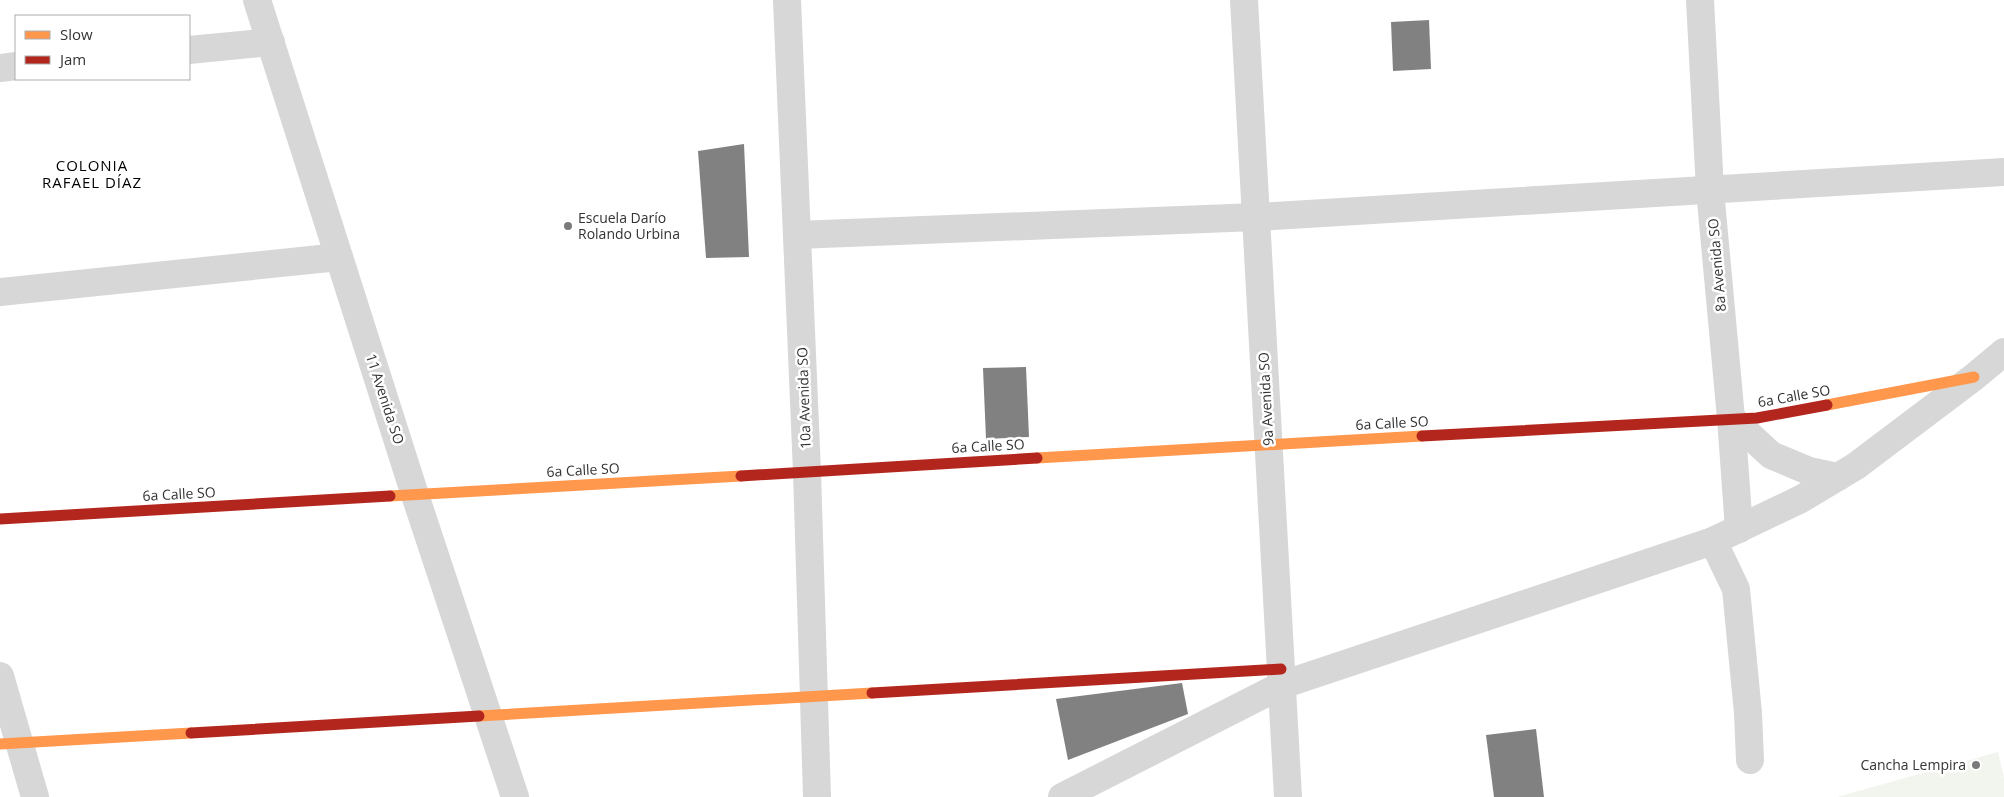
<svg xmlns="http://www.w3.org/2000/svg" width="2004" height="797" font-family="'Open Sans',sans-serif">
	<rect width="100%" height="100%" fill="#fff"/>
	<polygon fill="#f1f5ed" points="1998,752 2004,778 2004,797 1837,797"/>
	<g fill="#818181">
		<polygon points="1429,20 1431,69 1393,71 1391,22"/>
		<polygon points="744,144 749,257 706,258 698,151"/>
		<polygon points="1026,367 1029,437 986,439 983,368"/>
		<polygon points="1182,683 1188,714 1068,760 1056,699"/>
		<polygon points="1536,729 1544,797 1494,797 1486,735"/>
	</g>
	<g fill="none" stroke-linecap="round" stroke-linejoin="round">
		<g stroke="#d7d7d7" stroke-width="28">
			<polyline points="257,0 415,495 515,797"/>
			<polyline points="787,0 807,472 817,797"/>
			<polyline points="1244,0 1288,797"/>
			<polyline points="1700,0 1710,190 1731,418 1739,529"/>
			<polyline points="189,50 271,42"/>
			<polyline points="0,68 16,66"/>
			<polyline points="797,235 1256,217 2004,172"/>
			<polyline points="0,292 339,257"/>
			<polyline points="1731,418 1771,455 1809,471 1838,477"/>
			<polyline points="1713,541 1736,589 1748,713 1750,760"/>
			<polyline points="0,676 35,797"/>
			<polyline points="1062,797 1282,685 1713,541 1801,499 1856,466 1974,377 2004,352"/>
		</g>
		<g stroke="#ff974d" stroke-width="11">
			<polyline points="1827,405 1974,377"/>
			<polyline points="1037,458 1422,436"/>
			<polyline points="390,496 741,476"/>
			<polyline points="479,716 872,693"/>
			<polyline points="0,744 191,733"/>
		</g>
		<g stroke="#b3261e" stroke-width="11">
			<polyline points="1422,436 1757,418 1827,405"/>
			<polyline points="741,476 1037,458"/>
			<polyline points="0,519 390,496"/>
			<polyline points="872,693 1281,669"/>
			<polyline points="191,733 479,716"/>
		</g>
	</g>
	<g fill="#7a7a7a" stroke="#fff" stroke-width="2">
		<circle cx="568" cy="226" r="5"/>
		<circle cx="1976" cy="765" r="5"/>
	</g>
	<g text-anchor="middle" stroke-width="5" stroke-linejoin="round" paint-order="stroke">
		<g font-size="14" fill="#333" stroke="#fff" text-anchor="start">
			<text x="578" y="223">Escuela Darío<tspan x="578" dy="16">Rolando Urbina</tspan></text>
			<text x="1966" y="770" text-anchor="end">Cancha Lempira</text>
		</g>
		<g font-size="14" fill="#333" stroke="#fff">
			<text transform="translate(1717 265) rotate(-95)" y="5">8a Avenida SO</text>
			<text transform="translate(1794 396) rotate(-10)" y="5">6a Calle SO</text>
			<text transform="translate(804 398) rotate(-92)" y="5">10a Avenida SO</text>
			<text transform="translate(385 399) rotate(72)" y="5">11 Avenida SO</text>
			<text transform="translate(1266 399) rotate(-93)" y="5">9a Avenida SO</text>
			<text transform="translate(1392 423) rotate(-3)" y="5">6a Calle SO</text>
			<text transform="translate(988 446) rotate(-3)" y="5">6a Calle SO</text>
			<text transform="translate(583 470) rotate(-3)" y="5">6a Calle SO</text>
			<text transform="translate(179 494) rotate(-3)" y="5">6a Calle SO</text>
		</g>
		<g font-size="15" letter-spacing="1" fill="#000" stroke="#fff">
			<text x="92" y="171">COLONIA<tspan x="92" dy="17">RAFAEL DÍAZ</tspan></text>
		</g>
	</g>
	<rect x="15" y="15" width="175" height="65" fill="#ffffff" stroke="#adadad"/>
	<rect x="25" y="31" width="25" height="8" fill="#ff974d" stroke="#adadad"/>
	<text x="60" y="40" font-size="15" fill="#333333">Slow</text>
	<rect x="25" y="56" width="25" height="8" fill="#b3261e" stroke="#adadad"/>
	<text x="60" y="65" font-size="15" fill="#333333">Jam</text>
</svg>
